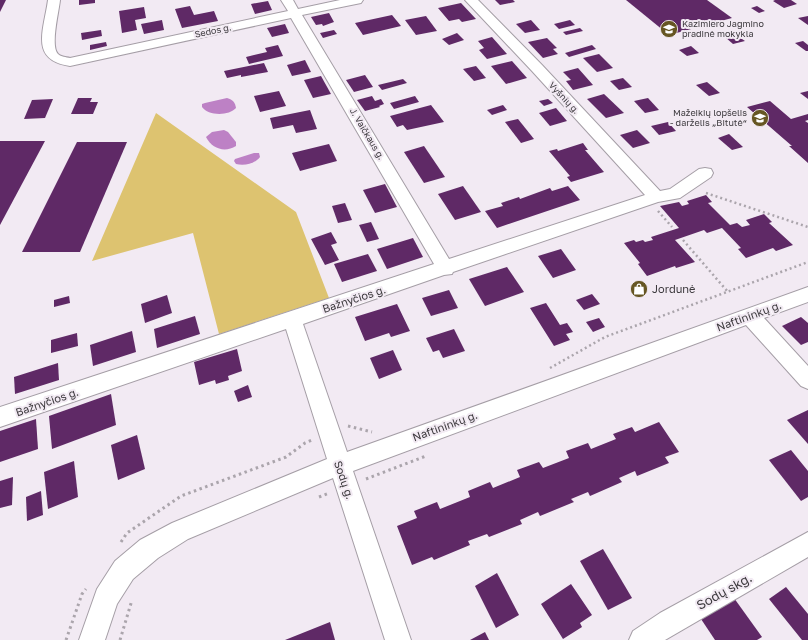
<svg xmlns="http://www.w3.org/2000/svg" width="808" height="640" font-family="'Golos Text',sans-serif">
	<rect width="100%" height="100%" fill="#f2eaf3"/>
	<polygon fill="#ddc370" points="156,113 296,212 329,298 219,334 193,233 92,261"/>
	<g fill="#bd81c5">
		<path d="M 227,98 C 233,100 235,102 236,108 C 229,116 208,116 202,107 L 202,104 L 205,103 Z"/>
		<path d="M 224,130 L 228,132 L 236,142 L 236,146 C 225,153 212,149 206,137 L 212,132 Z"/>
		<path d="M 254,153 L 259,153 L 260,157 C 255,164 244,166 236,164 L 234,161 L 235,159 Z"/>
	</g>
	<g fill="#5f2966">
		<polygon points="0,0 6,0 0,12"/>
		<polygon points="79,0 95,0 95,3 79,5"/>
		<polygon points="495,0 513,0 515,2 500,5"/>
		<polygon points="626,0 707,0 732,18 669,35"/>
		<polygon points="775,0 791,0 797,4 784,8 773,1"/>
		<polygon points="268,1 272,10 255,14 251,4"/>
		<polygon points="461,3 476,19 462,22 459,19 449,21 438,8"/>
		<polygon points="190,6 194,15 214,11 218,21 182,28 175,9"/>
		<polygon points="757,6 765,11 759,13 751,8"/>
		<polygon points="144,7 146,18 135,20 137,30 122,33 119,11"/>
		<polygon points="329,13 334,22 323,26 322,24 316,25 311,17"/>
		<polygon points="392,15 401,26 363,35 355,23"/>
		<polygon points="426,16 437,31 416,35 405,20"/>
		<polygon points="808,16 808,25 798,18"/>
		<polygon points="162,20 164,30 144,34 141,24"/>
		<polygon points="531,20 540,30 525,33 516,24"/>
		<polygon points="570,20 575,25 559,29 554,24"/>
		<polygon points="285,24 289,33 272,37 267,28"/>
		<polygon points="580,28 583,31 566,35 563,32"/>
		<polygon points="101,30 102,36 82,40 81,33"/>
		<polygon points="334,30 337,34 323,38 320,33"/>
		<polygon points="457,33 464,40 449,45 442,39"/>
		<polygon points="736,35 745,41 733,44 725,37"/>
		<polygon points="492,37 507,54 487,59 479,50 484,48 478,41"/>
		<polygon points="547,38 557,48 553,49 558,54 543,58 528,42"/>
		<polygon points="803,41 808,45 808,51 806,51 795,43"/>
		<polygon points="106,42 107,46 90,50 90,45"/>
		<polygon points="278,45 283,56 249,64 246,57 267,52 265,48"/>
		<polygon points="592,45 596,49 569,57 565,53"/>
		<polygon points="691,46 699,53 687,56 679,50"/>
		<polygon points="599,54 613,68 597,72 583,58"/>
		<polygon points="305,60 311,72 292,76 287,65"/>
		<polygon points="512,61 527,78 506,84 491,66"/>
		<polygon points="264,63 268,72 241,77 241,75 227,78 224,71"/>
		<polygon points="476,66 486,78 474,81 463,69"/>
		<polygon points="578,68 593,85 573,90 566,81 571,80 563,72"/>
		<polygon points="365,75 373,87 354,92 346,80"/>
		<polygon points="321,76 331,94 313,98 304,80"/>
		<polygon points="623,78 632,87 619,90 610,81"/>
		<polygon points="403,79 407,83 382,90 378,85"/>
		<polygon points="707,82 720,93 709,96 696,85"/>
		<polygon points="279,91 286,106 260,112 254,96"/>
		<polygon points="808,91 808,99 800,93"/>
		<polygon points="604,94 624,113 606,118 587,99"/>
		<polygon points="372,96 375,101 381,99 384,104 379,106 380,107 365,111 357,100"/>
		<polygon points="415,96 419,102 394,109 390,103"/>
		<polygon points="78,98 92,98 90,102 98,102 93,114 71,114"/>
		<polygon points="648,98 659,110 645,113 634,101"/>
		<polygon points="53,99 45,118 24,119 32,100"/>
		<polygon points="548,99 553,103 544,106 539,101"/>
		<polygon points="770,101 791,119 808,114 808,120 805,121 808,123 808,163 789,146 792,146 747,107"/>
		<polygon points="431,105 444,122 407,130 403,125 397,127 390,116"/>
		<polygon points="503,105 507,110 492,115 487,110"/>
		<polygon points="556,108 567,121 550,126 539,113"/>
		<polygon points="310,110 317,129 296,133 293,125 273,129 270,118"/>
		<polygon points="518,119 534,139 521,143 505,122"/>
		<polygon points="668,122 676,131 659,135 651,126"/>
		<polygon points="637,130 650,143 633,148 620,135"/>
		<polygon points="729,134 743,147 732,150 718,138"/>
		<polygon points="0,141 45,141 0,225"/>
		<polygon points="77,142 127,142 80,252 22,252"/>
		<polygon points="583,143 588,150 585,150 604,172 571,182 567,177 570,176 549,151 557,149 558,151"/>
		<polygon points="329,144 337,161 300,171 292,153"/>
		<polygon points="424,146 445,177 424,183 404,152"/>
		<polygon points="385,184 397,207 375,213 363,190"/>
		<polygon points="463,186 481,212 455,220 438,194"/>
		<polygon points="568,186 580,200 497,228 485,211 503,206 501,203 519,197 520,199 550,188 552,191"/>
		<polygon points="706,195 712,202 708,203 730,225 737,223 742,227 750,225 746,220 764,214 772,222 769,223 793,245 776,251 773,248 746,258 738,249 741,248 722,228 707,233 704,230 675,240 695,262 676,268 675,266 647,276 638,264 640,263 624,243 634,240 636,242 643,240 645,242 653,240 651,237 679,228 660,206 679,202 682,206 689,204 687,201"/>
		<polygon points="345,203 352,220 338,223 332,206"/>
		<polygon points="371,222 379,239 367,242 359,225"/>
		<polygon points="331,232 337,243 331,245 339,260 325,265 311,239"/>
		<polygon points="413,238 423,257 387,269 377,249"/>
		<polygon points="561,249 576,270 553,278 538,256"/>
		<polygon points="368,254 377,271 342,282 334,264"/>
		<polygon points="507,267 524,292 485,306 469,279"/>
		<polygon points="449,290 458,308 431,316 422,298"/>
		<polygon points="592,294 600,304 584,310 576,300"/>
		<polygon points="167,295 172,313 145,323 141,304"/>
		<polygon points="69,296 70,303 54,307 54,300"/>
		<polygon points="546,303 560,325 567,323 573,332 566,334 570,340 554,346 530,308"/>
		<polygon points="397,304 410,331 391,337 389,333 365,341 355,317"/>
		<polygon points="195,316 200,334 157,348 154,329"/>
		<polygon points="801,317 808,323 808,342 801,345 782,326"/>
		<polygon points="599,318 605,327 593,332 586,322"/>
		<polygon points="454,329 465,351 443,358 439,350 433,352 426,338"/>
		<polygon points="132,331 136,352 93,366 90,345"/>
		<polygon points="77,333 78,346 51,353 51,340"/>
		<polygon points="237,349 242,371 228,376 229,380 216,384 215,380 199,385 194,362"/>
		<polygon points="393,350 402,370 379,379 370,358"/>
		<polygon points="58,363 59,380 15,394 14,377"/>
		<polygon points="248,385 252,397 238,402 234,391"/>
		<polygon points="111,394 116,425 52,449 49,416"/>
		<polygon points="808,410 808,444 787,420"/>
		<polygon points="36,419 38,449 0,462 0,431"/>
		<polygon points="659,422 679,452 665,457 669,463 637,476 635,471 619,478 622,482 590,496 588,492 571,499 574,502 540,516 538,512 520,520 522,524 489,537 487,534 468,541 470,545 434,560 432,557 412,565 397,526 417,518 414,511 437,502 440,509 470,497 468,491 490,482 493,488 520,477 517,470 539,462 543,468 569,458 566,451 588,443 591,449 616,439 613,434 632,427 635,432"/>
		<polygon points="137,435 145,469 118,480 111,445"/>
		<polygon points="791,450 808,471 808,497 801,501 769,460"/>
		<polygon points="74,461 78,497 48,509 44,472"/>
		<polygon points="13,477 12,505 0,508 0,481"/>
		<polygon points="41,491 43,515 27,521 26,497"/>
		<polygon points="603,549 632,598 608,610 580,561"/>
		<polygon points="497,573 519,615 496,628 475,586"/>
		<polygon points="571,584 592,615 580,623 582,627 563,639 541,604"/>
		<polygon points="786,587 808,614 808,640 802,640 769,599"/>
		<polygon points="734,598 762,637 757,640 715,640 701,619"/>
		<polygon points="330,622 335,640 285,640"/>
		<polygon points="485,632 489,640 470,640"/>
	</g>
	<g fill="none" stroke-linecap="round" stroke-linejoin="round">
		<defs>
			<g id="minor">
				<path d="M 48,0 L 60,0 C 59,11 50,46 58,54 C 61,57 66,57 70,58 L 288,11 L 281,0 L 293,0 L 298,9 L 340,0 L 363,0 L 361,3 L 302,15 L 449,259 L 645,195 L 532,71 L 465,0 L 478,0 L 542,65 L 660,191 L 670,189 L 699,169 L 705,168 L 711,169 L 713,173 L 711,177 L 680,198 L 658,202 L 453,272 L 452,274 L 444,275 L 303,324 L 347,452 L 808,287 L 808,302 L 764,318 L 808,366 L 808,389 L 801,386 L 746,325 L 353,471 L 411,640 L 385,640 L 333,478 L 188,539 L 158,558 L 133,579 L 117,604 L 105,640 L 79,640 L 97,589 L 115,561 L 140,540 L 172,523 L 327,459 L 286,329 L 0,427 L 0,407 L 434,264 L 291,18 L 70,66 C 29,60 44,30 48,0 Z"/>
				<polygon points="808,532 808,557 665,640 629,640 633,631 660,613"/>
			</g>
		</defs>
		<use href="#minor" stroke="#a59ea6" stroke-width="2"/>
		<g stroke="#aba5ac" stroke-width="2.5" stroke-dasharray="2 3" stroke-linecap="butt">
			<polyline points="706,193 808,227"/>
			<polyline points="658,211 672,227"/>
			<polyline points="683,240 728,292"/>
			<polyline points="550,368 605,337 808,262"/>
		</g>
		<g stroke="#aba5ac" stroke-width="3" stroke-dasharray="2.5 3.5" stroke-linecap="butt">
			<polyline points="348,426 372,432"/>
			<polyline points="366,479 426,456"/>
			<polyline points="319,497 329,493"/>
			<polyline points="121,542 127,533 181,496 286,457 305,443 312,440"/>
			<polyline points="66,640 82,594 86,589"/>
			<polyline points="120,640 132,600"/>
		</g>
		<use href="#minor" fill="#fff" fill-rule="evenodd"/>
	</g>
	<defs>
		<symbol id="school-disc" viewBox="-11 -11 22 22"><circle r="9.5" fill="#665623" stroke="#f2eaf3"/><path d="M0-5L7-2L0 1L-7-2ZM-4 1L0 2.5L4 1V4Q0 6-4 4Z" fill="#fff"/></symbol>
		<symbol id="shop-disc" viewBox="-11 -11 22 22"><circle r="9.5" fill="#665623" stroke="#f2eaf3"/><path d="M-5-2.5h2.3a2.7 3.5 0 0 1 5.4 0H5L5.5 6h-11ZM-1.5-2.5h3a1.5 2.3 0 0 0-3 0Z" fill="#fff"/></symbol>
	</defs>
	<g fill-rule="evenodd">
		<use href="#school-disc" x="659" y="19" width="20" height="20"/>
		<use href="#school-disc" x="750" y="108" width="20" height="20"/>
		<use href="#shop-disc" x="629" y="279" width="20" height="20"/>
	</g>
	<g text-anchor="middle" stroke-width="4" stroke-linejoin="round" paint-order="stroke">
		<g font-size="9" fill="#3d3a3e" stroke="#f2eaf3" text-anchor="start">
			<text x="682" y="27">Kazimiero Jagmino<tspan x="682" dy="10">pradinė mokykla</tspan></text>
			<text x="747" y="116" text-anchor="end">Mažeikių lopšelis<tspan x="747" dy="10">- darželis „Bitutė“</tspan></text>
		</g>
		<g font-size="9" fill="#3d3a3e" stroke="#f2eaf3">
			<text transform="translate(213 31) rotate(-12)" y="3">Sedos g.</text>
			<text transform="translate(564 98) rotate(47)" y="3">Vyšnių g.</text>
			<text transform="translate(367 134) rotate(59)" y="3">J. Vaičkaus g.</text>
		</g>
		<g font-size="11" fill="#3d3a3e" stroke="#f2eaf3" text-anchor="start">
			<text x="652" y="293">Jordunė</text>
		</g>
		<g font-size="11" fill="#3d3a3e" stroke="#f2eaf3">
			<text transform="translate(354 299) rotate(-18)" y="4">Bažnyčios g.</text>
			<text transform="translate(749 316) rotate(-20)" y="4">Naftininkų g.</text>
			<text transform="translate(47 402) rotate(-19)" y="4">Bažnyčios g.</text>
			<text transform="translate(445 426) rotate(-20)" y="4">Naftininkų g.</text>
			<text transform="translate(344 480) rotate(71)" y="4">Sodų g.</text>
		</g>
		<g font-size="13" fill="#3d3a3e" stroke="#f2eaf3">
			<text transform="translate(724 591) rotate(-29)" y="5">Sodų skg.</text>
		</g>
	</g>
</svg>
